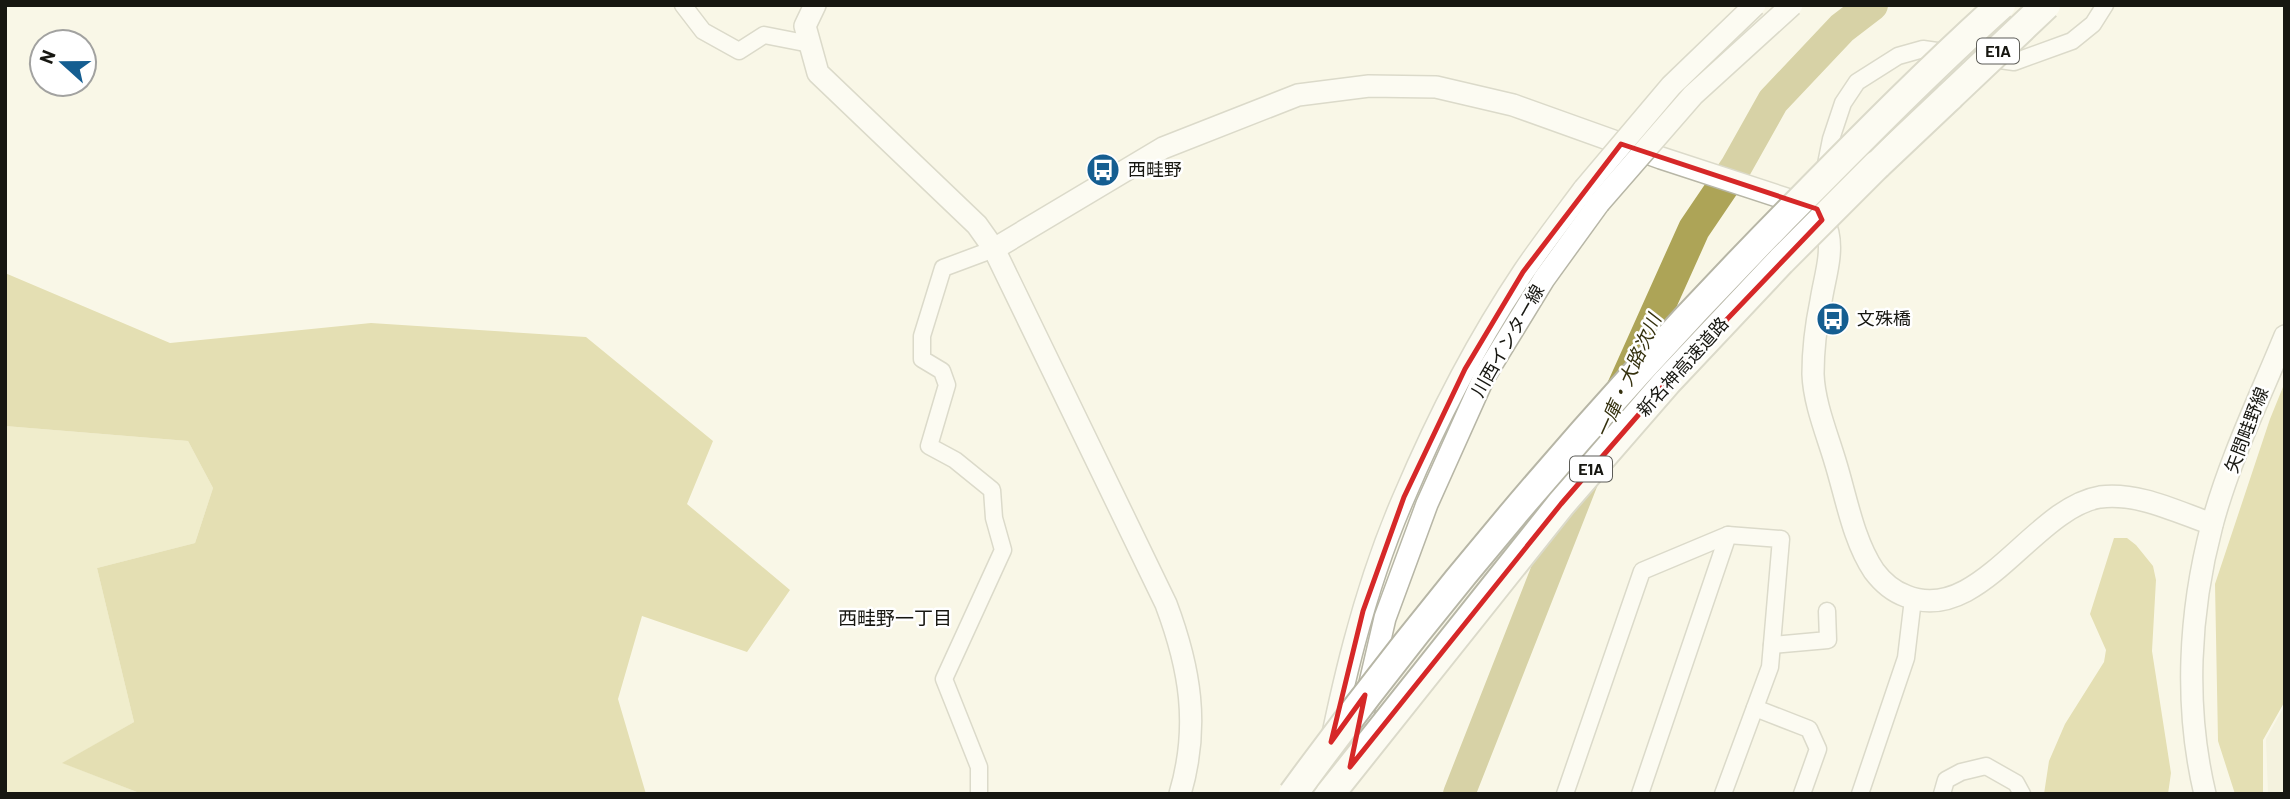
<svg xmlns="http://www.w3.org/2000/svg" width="2290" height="799" font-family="Barlow,'Noto Sans JP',sans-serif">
	<rect width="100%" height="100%" fill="#f9f7e7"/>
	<polygon fill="#edebd3" points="2285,705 2285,794 2268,794 2266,739"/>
	<polygon fill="#e4dfaa" points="5,426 188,441 213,488 195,543 97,568 134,722 63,763 142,794 5,794"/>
	<g fill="#cac174">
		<polygon points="5,273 170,343 371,323 586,337 713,441 687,504 790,590 747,652 642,616 618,699 646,794 142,794 62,763 134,722 97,568 195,543 213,488 188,441 5,426"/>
		<polygon points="2285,382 2285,701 2263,740 2263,794 2235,794 2218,741 2215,584 2270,419"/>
		<polygon points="2114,538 2127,538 2136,545 2153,566 2156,580 2152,651 2171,773 2168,794 2044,794 2049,761 2065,724 2104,662 2106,650 2090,614"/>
	</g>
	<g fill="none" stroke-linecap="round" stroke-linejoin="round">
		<polyline stroke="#ada457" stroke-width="32" points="1459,794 1592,456 1694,229 1736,167 1773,101 1842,28 1872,5"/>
		<defs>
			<g id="street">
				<polyline points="683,5 703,31 739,51 764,35 810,44"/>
				<polyline points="1824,174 1831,139 1843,103 1857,82 1898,56 1923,49 2014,62 2072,41 2093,24 2105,5"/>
				<polyline points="1772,645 1828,640 1827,611"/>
				<polyline points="1755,708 1809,729 1818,749 1802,794"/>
				<polyline points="979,794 979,767 944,679 1003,550 994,518 992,490 955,460 929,446 947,385 942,371 922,359 922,336 943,268 994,249"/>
				<polyline points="1565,794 1642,571 1728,535 1781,539 1770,667 1723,794"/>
				<polyline points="1640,794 1728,535"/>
				<polyline points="1860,794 1906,658 1913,599"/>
				<polyline points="1942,794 1946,780 1961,772 1986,766 2016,783 2022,794"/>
			</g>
			<g id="secondary">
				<path d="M 815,5 L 805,26 L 818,73 L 977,225 L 994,249 L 1166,604 C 1190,668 1200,726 1180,794"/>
				<path d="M 994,249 L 1163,148 L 1298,95 L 1369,86 L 1436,87 L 1513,105 L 1661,158 L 1817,209 C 1821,216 1826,225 1828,233 C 1833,255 1824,280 1821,301 C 1816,325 1813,350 1813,374 C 1814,403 1827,434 1835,461 C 1846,496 1853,540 1874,571 C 1883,583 1892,591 1906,596 C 1979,626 2033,508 2100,497 C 2138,492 2177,512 2212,524"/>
				<polyline points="1351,765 1385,618 1427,504 1484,377 1544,279 1599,203"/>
				<path d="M 1321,794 C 1340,693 1363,591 1404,497 C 1437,419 1477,341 1524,271 C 1543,243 1564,216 1584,189"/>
				<path d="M 2205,794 C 2184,706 2189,612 2212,525 C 2229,461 2260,397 2285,336"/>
			</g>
			<polyline id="highway" points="1877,165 1950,96"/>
		</defs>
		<use href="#street" stroke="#b7b6a6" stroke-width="19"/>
		<use href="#secondary" stroke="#b7b6a6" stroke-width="24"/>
		<use href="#highway" stroke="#b7b6a6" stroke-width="32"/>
		<use href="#street" stroke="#fff" stroke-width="16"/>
		<use href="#secondary" stroke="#fff" stroke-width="21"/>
		<use href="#highway" stroke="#fff" stroke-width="28"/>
		<defs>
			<g id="secondary-bridge">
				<polyline points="1584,189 1671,86 1755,5"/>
				<polyline points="1599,203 1693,95 1792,5"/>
			</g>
			<g id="highway-bridge">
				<polyline points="1950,96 2046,5"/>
				<path d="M 1293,794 C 1446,584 1616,387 1799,202 C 1865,135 1931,68 2001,5"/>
				<polyline points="1330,794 1561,504 1667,382 1781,261 1877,165"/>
			</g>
		</defs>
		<use href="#secondary-bridge" stroke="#b7b6a6" stroke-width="24" stroke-linecap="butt"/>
		<use href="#highway-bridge" stroke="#b7b6a6" stroke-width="32" stroke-linecap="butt"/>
		<use href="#secondary-bridge" stroke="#fff" stroke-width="21"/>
		<use href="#highway-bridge" stroke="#fff" stroke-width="28"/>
	</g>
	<path d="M0 0H2290V799H0ZM 1621,144 L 1817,209 L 1822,220 L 1667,382 L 1561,504 L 1350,767 L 1365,695 L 1331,742 L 1363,611 L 1404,497 L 1465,369 L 1523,272 Z" fill="#f9f7e7" fill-opacity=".55" fill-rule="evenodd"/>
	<path fill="none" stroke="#d62828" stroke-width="5" stroke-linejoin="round" d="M 1621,144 L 1817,209 L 1822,220 L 1667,382 L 1561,504 L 1350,767 L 1365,695 L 1331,742 L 1363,611 L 1404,497 L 1465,369 L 1523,272 Z"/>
	<defs>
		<symbol id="bus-disc" viewBox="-11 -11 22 22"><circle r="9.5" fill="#155e91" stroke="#fff"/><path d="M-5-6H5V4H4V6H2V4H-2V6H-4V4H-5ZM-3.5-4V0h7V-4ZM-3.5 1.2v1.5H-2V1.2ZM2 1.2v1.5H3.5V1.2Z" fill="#fff"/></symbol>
	</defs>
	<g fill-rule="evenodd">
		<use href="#bus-disc" x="1084" y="151" width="38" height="38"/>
		<use href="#bus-disc" x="1814" y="300" width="38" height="38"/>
	</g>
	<g text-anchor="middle" stroke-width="5" stroke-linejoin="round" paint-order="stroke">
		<g fill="#fff" stroke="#5d5d58" stroke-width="2">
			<rect x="1977" y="38.5" width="42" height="25" rx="5"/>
			<rect x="1570" y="456.5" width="42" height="25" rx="5"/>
		</g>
		<g font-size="16" font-weight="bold" fill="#171711">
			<text x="1998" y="57">E1A</text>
			<text x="1591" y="475">E1A</text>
		</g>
		<g font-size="18" fill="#171711" stroke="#fff" text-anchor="start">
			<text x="1128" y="176">西畦野</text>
			<text x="1857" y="325">文殊橋</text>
		</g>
		<g font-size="18" fill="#171711" stroke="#fff">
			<text transform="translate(1508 341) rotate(-60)" y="6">川西インター線</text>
			<text transform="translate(1683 367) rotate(-48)" y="6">新名神高速道路</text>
			<text transform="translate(2247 430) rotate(-69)" y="6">矢問畦野線</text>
		</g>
		<g font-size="19" font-style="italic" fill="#35310e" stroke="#fff">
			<text transform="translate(1628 376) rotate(-66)" y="7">一庫・大路次川</text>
		</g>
		<g font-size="19" fill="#171711" stroke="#fff">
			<text x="895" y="625">西畦野一丁目</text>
		</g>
	</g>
	<rect width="2290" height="799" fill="none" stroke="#171711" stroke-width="14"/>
	<g transform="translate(63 63) rotate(291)"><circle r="33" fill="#ffffff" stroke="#a2a2a0" stroke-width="2"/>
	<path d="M0-5L12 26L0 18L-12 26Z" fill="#155e91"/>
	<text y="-10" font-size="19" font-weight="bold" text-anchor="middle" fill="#171711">N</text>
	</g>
</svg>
